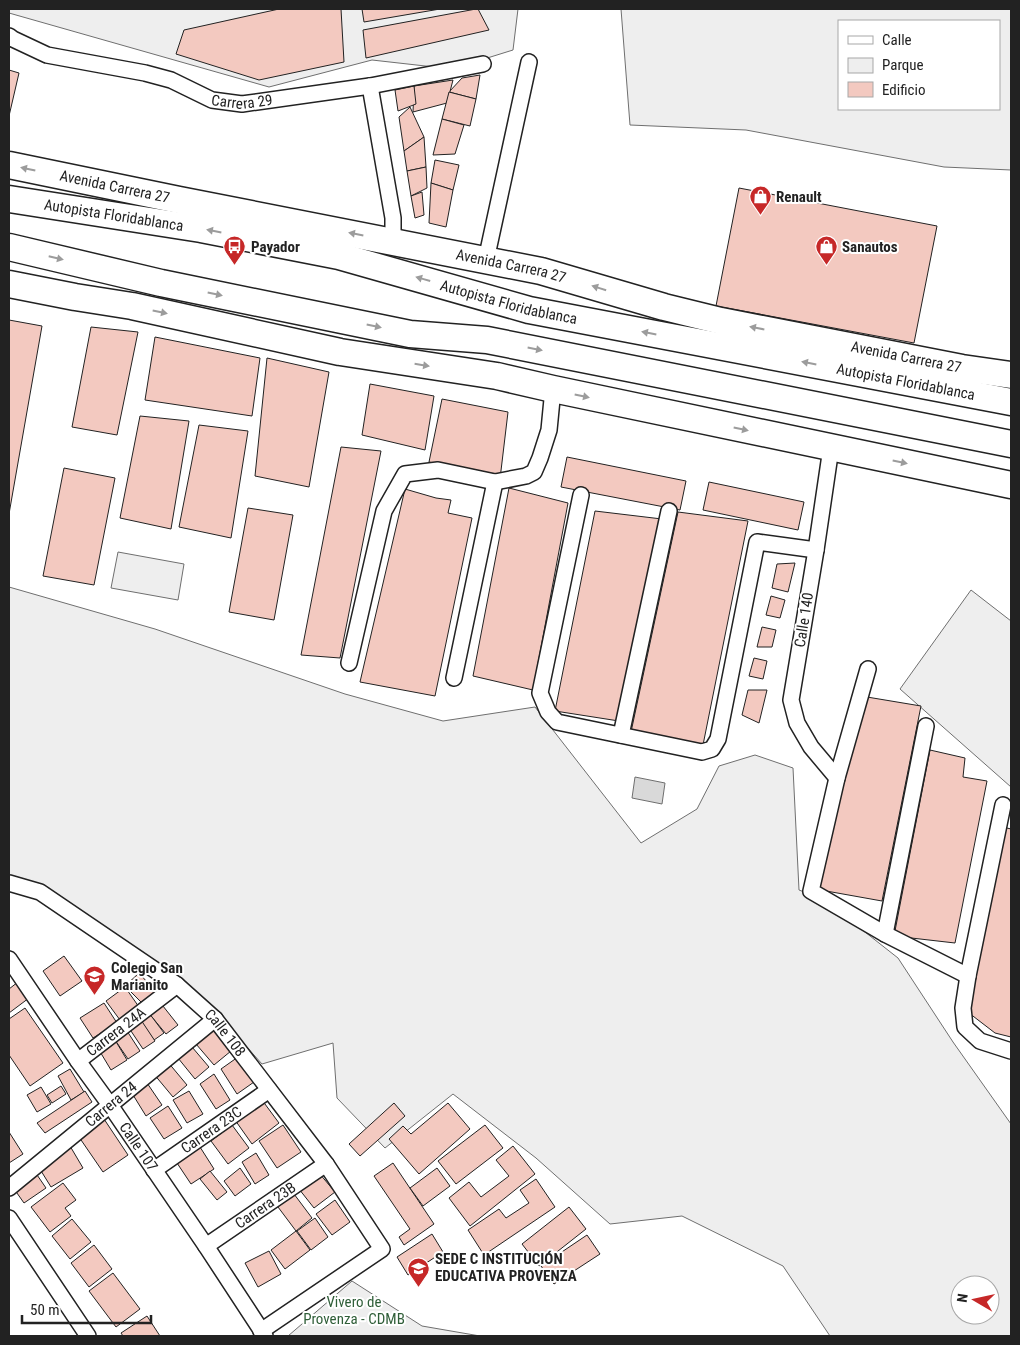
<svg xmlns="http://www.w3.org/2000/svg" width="1020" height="1345" font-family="'Roboto Condensed',sans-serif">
	<rect width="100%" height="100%" fill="#fff"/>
	<g fill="#eee" stroke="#6f6f6f" fill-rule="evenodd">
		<polygon points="9,9 518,9 513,50 452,69 372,60 269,87 9,13"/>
		<path d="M 621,9 L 1011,9 L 1011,170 L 944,167 L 746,130 L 630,125 ZM 999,21 L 999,109 L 839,109 L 839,21 Z"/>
		<polygon points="118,552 184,564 178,600 111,588"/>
		<path d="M 9,587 L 155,629 L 345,694 L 443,721 L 535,707 L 641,843 L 697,809 L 719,766 L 755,755 L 793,768 L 799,890 L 823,899 L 898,958 L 953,1042 L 1011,1124 L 1011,1336 L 830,1336 L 783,1266 L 682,1216 L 610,1224 L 536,1158 L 453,1094 L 385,1148 L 337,1098 L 333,1043 L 262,1064 L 220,1017 L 9,879 ZM 960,1285 L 990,1285 L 990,1315 L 960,1315 Z"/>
		<polygon points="971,590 1011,621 1011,787 900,689"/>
		<polygon points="352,1281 422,1326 480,1336 288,1336"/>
	</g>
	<polygon fill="#d9d9d9" stroke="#6f6f6f" points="635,777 665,783 662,804 632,798"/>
	<g fill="#f3c9c0" stroke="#222">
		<polygon points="279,9 341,9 344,62 259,80 176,54 184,30"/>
		<polygon points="362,9 440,9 364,22"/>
		<polygon points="476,9 478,9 489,30 366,58 363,30"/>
		<polygon points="9,70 19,73 9,116"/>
		<polygon points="480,75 476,99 449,92 462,78"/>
		<polygon points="453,80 447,103 413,112 414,86"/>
		<polygon points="414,86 416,104 398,111 395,90"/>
		<polygon points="449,92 476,99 470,126 442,119"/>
		<polygon points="410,107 424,137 404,151 399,117"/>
		<polygon points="442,119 464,125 455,154 433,155"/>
		<polygon points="424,137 426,167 407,171 404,151"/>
		<polygon points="435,160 459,165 453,190 431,183"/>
		<polygon points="426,167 427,188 411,196 407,171"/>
		<polygon points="431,183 453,190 446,227 429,223"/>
		<polygon points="739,188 937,226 914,343 716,306"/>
		<polygon points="422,192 424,215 415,218 411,196"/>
		<polygon points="9,320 42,326 9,514"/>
		<polygon points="91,327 138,332 117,435 72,427"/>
		<polygon points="155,337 260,358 252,416 145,400"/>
		<polygon points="267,358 329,372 309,487 255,476"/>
		<polygon points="370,384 434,396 425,450 362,435"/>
		<polygon points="442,399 508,412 500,479 429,462"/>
		<polygon points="140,416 189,421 171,529 120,518"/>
		<polygon points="199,425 248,431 231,538 179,527"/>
		<polygon points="341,447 381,451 340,658 301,655"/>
		<polygon points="567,457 686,481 680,510 561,487"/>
		<polygon points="64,468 115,478 94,585 43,576"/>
		<polygon points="709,482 804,502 798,530 703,510"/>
		<polygon points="509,488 568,503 533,690 473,676"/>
		<polygon points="405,489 436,498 451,500 448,513 472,518 435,696 360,682"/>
		<polygon points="248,508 293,515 274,620 229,612"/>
		<polygon points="595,511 662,519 619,721 555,711"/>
		<polygon points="678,512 748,521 703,745 631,732"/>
		<polygon points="795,563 788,592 772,588 777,564"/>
		<polygon points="771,596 785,600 780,618 766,615"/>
		<polygon points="762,627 776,630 772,647 757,647"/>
		<polygon points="754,658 767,661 763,679 749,676"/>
		<polygon points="748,690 767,690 759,723 742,715"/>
		<polygon points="861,696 921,706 882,901 815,889"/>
		<polygon points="930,750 965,758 963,777 987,781 955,943 894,936"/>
		<polygon points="1003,827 1011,829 1011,1037 995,1033 969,1013"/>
		<polygon points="64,956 82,981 60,996 43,971"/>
		<polygon points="139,973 156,992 143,1004 125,986"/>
		<polygon points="18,982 29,998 9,1013 9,989"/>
		<polygon points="125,987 139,1007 120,1020 106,1001"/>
		<polygon points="159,1001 178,1025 166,1034 147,1011"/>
		<polygon points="104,1003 117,1023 93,1038 80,1018"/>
		<polygon points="25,1008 63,1063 30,1086 9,1055 9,1019"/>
		<polygon points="149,1013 164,1033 154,1040 139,1020"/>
		<polygon points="141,1020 155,1041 143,1049 129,1028"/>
		<polygon points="214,1030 231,1051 214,1065 196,1044"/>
		<polygon points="127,1031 140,1051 128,1059 115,1040"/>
		<polygon points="115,1040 127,1060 111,1070 99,1050"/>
		<polygon points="192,1047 209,1067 195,1079 178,1058"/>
		<polygon points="238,1057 254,1082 237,1094 221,1069"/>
		<polygon points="167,1061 187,1085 173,1097 153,1073"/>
		<polygon points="70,1069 84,1092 71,1100 58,1076"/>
		<polygon points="214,1074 230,1100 216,1109 200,1084"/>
		<polygon points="145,1080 162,1105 146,1116 130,1090"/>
		<polygon points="61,1086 66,1094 52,1103 47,1095"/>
		<polygon points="41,1087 51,1104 37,1112 27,1095"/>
		<polygon points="85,1091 92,1102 45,1133 37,1123"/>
		<polygon points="189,1091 203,1114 187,1123 173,1100"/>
		<polygon points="262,1100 279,1123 252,1144 235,1120"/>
		<polygon points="394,1103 405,1116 360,1156 349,1144"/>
		<polygon points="448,1103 470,1129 419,1174 389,1139 403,1126 411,1134"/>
		<polygon points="168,1106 182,1128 164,1139 150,1118"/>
		<polygon points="104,1119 128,1155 103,1172 79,1137"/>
		<polygon points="232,1125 249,1148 228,1164 211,1141"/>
		<polygon points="283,1125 301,1152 277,1168 259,1141"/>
		<polygon points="485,1125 503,1148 456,1184 438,1161"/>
		<polygon points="9,1132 23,1154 9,1163"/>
		<polygon points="70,1146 83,1168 51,1187 38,1166"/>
		<polygon points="513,1146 535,1174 470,1226 449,1198 469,1182 481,1197 509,1176 496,1160"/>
		<polygon points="200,1147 214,1169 191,1184 177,1163"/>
		<polygon points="256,1153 269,1175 255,1184 242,1162"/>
		<polygon points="393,1163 434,1224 404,1245 399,1237 410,1229 374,1176"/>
		<polygon points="240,1168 251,1184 235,1196 224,1181"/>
		<polygon points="437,1168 450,1186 423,1206 410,1188"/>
		<polygon points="33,1169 46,1188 24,1203 12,1186"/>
		<polygon points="210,1171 227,1192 217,1200 200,1179"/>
		<polygon points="319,1173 335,1192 314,1208 299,1189"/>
		<polygon points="536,1179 555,1207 484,1255 468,1230 499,1209 506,1218 529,1203 520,1190"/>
		<polygon points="63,1183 76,1200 65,1208 71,1216 50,1232 31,1207"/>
		<polygon points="291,1190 312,1218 296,1231 275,1203"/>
		<polygon points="335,1200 350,1222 332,1235 316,1214"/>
		<polygon points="569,1207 586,1229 539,1266 522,1244"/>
		<polygon points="315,1218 328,1237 311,1250 297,1231"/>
		<polygon points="72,1219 91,1242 70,1259 52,1236"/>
		<polygon points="296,1231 310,1250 285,1269 271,1250"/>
		<polygon points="432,1234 443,1252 408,1275 397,1257"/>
		<polygon points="587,1235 600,1254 554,1284 541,1266"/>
		<polygon points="94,1245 112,1269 89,1287 71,1263"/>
		<polygon points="269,1251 281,1274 258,1287 245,1263"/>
		<polygon points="113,1273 140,1309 116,1327 89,1291"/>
		<polygon points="147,1316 160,1336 123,1336 121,1333"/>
	</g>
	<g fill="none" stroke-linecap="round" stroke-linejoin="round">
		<defs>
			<g id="minor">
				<path id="s1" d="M 9,36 L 13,39 L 47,55 L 145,73 L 171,80 L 212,100 L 242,104 L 370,86 L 483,64"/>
				<polyline points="370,86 393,218 393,241"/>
				<polyline points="486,260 529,62"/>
				<polyline points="831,448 816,550 791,700 797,723 811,747 837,778"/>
				<polyline points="581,495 540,693 548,712 557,722 702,752 712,749 718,739 757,542 816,550"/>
				<polyline points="349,663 384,511 405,474 438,470 495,482 526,476 534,472 540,458 549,430 553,389"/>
				<polyline points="868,669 837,778 811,891 885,934 968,976"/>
				<polyline points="454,678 495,482"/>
				<polyline points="621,735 669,511"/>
				<polyline points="1003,805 968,976 963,1008 965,1027 980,1041 1011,1051"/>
				<path id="s2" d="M 9,883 L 40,892 L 177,985 L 215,1019 L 326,1164 L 382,1249 L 261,1331"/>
				<polyline points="885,934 926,726"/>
				<path id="s3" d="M 9,959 L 78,1061 L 110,1105 L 206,1246 L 265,1336"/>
				<path id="s4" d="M 78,1061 L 177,985"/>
				<path id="s5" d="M 154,1170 L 269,1090"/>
				<path id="s6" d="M 9,1188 L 215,1019"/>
				<polyline points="9,1218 88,1336"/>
				<path id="s7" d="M 206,1246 L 326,1164"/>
			</g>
			<g id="trunk">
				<path id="s8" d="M 9,165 L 179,200 L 541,271 L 664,307 L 721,321 L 962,368 L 1011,375"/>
				<path id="s9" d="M 9,199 L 201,229 L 339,256 L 529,310 L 1011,402"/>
				<polyline points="9,247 161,283 410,334 487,340 1011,444"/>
				<polyline points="9,284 75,297 132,306 340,352 497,376 553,389 1011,485"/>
			</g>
		</defs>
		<use href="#minor" stroke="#222" stroke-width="18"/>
		<use href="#trunk" stroke="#222" stroke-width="29"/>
		<use href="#minor" stroke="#fff" stroke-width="15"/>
		<use href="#trunk" stroke="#fff" stroke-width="26"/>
	</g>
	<defs><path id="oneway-solid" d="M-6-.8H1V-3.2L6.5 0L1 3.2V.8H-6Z" transform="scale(1.25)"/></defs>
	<g fill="#9c9c9c">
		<use href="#oneway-solid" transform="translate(28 169) rotate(-168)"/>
		<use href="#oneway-solid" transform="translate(214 231) rotate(-169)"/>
		<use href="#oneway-solid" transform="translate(356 234) rotate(-169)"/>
		<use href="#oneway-solid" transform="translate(56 258) rotate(13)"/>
		<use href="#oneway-solid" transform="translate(423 279) rotate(-164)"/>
		<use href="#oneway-solid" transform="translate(599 288) rotate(-163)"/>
		<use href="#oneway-solid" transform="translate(215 294) rotate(12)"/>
		<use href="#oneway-solid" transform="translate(160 312) rotate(12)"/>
		<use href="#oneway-solid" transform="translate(374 326) rotate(12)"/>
		<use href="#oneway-solid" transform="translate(757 328) rotate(-169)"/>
		<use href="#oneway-solid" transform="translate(649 333) rotate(-169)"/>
		<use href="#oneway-solid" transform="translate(535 349) rotate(11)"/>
		<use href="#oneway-solid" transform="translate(809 363) rotate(-169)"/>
		<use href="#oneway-solid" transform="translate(422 365) rotate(9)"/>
		<use href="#oneway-solid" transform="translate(582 396) rotate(12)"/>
		<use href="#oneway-solid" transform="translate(741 429) rotate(12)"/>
		<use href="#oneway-solid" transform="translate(900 462) rotate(12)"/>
	</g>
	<defs>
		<symbol id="shop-pin" viewBox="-11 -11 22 30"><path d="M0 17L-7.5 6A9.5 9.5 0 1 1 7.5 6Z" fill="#c62828" stroke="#fff"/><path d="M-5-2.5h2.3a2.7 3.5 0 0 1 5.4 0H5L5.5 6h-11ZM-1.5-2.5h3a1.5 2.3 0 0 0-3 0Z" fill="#fff"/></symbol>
		<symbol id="bus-pin" viewBox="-11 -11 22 30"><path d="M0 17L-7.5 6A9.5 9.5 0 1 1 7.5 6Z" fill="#c62828" stroke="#fff"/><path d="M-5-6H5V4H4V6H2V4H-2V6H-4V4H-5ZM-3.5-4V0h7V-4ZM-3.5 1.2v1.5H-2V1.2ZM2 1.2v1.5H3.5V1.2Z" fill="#fff"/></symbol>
		<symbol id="school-pin" viewBox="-11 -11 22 30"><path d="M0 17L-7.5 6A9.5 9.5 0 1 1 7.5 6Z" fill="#c62828" stroke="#fff"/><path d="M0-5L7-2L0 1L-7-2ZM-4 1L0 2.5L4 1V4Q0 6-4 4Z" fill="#fff"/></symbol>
	</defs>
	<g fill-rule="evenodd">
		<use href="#shop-pin" x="748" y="184" width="25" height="34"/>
		<use href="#bus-pin" x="222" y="234" width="25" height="34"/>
		<use href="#shop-pin" x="814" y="234" width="25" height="34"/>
		<use href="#school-pin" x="82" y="964" width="25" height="34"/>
		<use href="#school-pin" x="406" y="1256" width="25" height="34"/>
	</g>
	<g text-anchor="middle" stroke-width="4" stroke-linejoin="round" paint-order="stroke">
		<g font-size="15" fill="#222" stroke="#fff">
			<text dy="5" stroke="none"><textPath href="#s1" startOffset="245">Carrera 29</textPath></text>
			<text dy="5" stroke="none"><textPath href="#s8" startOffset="108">Avenida Carrera 27</textPath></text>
			<text dy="5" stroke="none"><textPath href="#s9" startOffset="106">Autopista Floridablanca</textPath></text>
			<text dy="5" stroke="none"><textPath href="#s8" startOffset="512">Avenida Carrera 27</textPath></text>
			<text dy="5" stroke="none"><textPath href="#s9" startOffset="511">Autopista Floridablanca</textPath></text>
			<text dy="5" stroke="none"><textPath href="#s8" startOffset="918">Avenida Carrera 27</textPath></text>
			<text dy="5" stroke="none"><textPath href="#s9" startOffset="916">Autopista Floridablanca</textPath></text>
			<text transform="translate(804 620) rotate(-81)" y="5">Calle 140</text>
			<text dy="5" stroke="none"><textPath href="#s4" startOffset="48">Carrera 24A</textPath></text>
			<text dy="5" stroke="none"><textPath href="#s2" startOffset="266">Calle 108</textPath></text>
			<text dy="5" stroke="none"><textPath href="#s6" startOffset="132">Carrera 24</textPath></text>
			<text dy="5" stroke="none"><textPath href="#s5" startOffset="70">Carrera 23C</textPath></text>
			<text dy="5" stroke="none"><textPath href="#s3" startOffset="228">Calle 107</textPath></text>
			<text dy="5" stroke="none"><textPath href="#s7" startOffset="72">Carrera 23B</textPath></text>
		</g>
		<g font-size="15" font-weight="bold" fill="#222" stroke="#fff" text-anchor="start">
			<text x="776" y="202">Renault</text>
			<text x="251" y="252">Payador</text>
			<text x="842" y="252">Sanautos</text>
			<text x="111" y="973">Colegio San<tspan x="111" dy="17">Marianito</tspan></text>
			<text x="435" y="1264">SEDE C INSTITUCIÓN<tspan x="435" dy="17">EDUCATIVA PROVENZA</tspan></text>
		</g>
		<g font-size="15" fill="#2f5e38" stroke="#fff">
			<text x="354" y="1307">Vivero de<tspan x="354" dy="17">Provenza - CDMB</tspan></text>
		</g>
	</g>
	<rect width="1020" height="1345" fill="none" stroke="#222222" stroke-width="20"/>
	<rect x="838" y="20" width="162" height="90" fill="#ffffff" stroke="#a7a7a7"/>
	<rect x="848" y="36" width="25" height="8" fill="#ffffff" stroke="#a7a7a7"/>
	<text x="882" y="45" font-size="15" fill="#222222">Calle</text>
	<rect x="848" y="58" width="25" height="15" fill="#eeeeee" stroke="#a7a7a7"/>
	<text x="882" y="70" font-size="15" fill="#222222">Parque</text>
	<rect x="848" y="82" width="25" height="15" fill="#f3c9c0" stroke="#a7a7a7"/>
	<text x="882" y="95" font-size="15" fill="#222222">Edificio</text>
	<g transform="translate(975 1300) rotate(279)"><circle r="24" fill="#ffffff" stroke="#a7a7a7"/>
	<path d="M0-4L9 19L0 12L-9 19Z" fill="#c62828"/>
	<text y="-8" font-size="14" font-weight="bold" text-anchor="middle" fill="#222222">N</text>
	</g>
	<path d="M22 1315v8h129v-8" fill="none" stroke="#222222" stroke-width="2.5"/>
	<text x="30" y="1315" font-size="15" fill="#222222" stroke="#ffffff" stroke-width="4" paint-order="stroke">50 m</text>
</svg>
